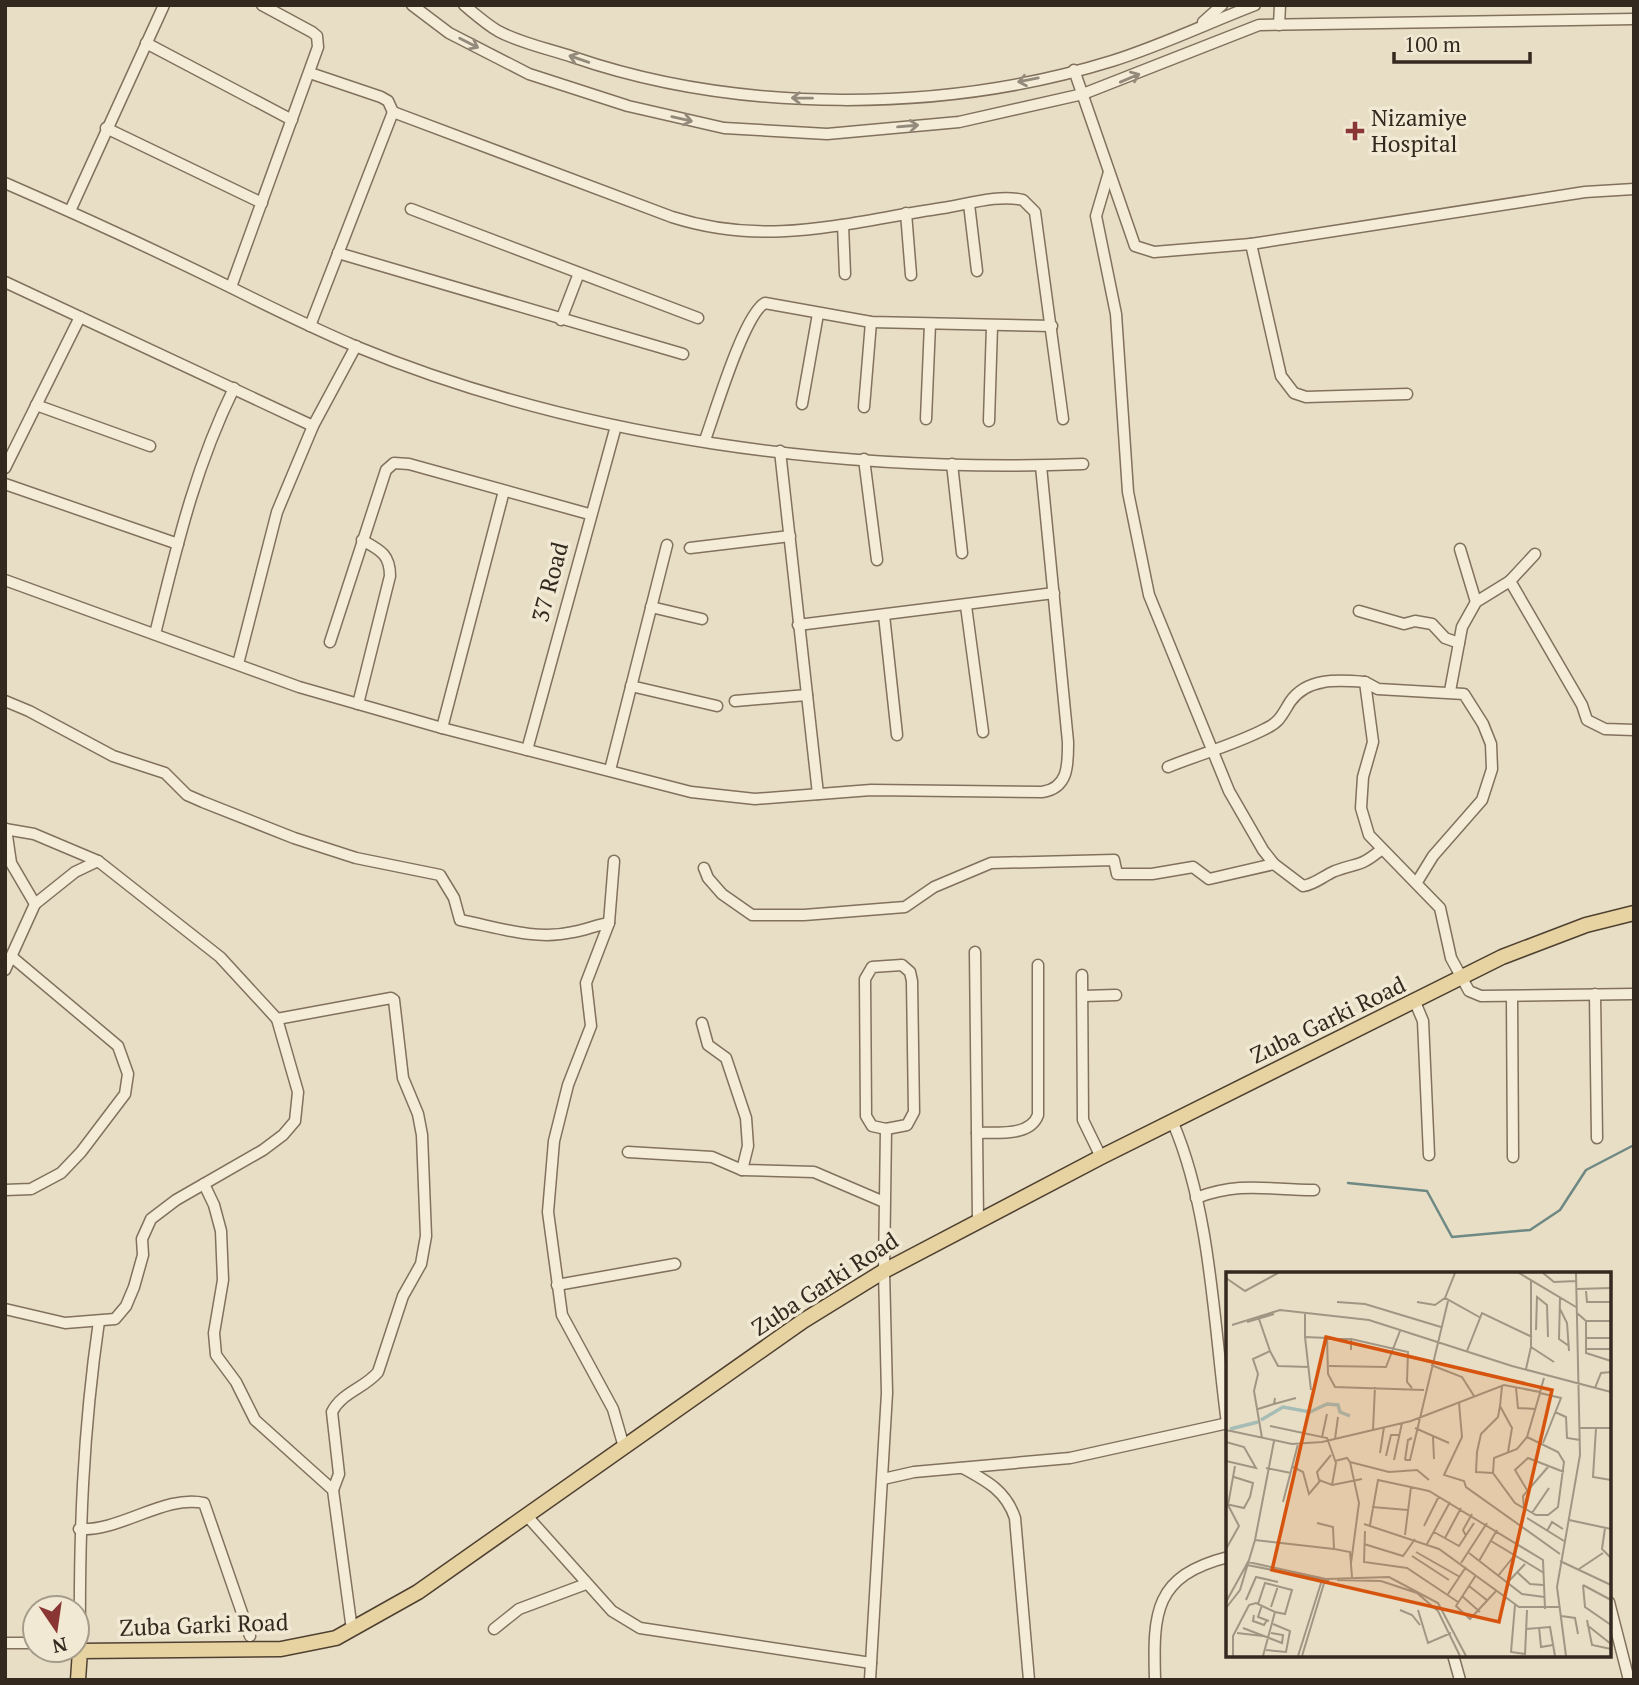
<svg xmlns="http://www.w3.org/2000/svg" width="1639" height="1685" font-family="'PT Serif',serif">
	<rect width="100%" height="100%" fill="#e8dec5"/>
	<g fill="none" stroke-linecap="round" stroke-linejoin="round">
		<polyline stroke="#6e8983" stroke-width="2.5" points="1348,1183 1427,1191 1452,1237 1530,1230 1560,1210 1586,1170 1634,1145"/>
		<defs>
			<g id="minor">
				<polyline points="412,5 449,33 529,74 628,106 724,128 827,134 959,122 1083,94 1259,25 1634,19"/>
				<path d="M 464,5 C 475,14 486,24 498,31 C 520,43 549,49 573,57 C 739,114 944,113 1112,61 C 1160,46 1208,23 1255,5"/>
				<polyline points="1203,22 1222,5"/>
				<polyline points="1279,25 1280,5"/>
				<polyline points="146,43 292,120"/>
				<polyline points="1074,70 1135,246 1154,252 1251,244 1281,376 1294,393 1306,397 1407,394"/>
				<path d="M 310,73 L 381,97 L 388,101 L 393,112 L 672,217 C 769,248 847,222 943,208 C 968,204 999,194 1023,200 L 1035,212 L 1063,419"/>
				<polyline points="106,128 262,203"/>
				<path d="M 1109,172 L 1096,216 L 1116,314 L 1128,492 L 1149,595 L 1229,791 L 1263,850 L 1274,864 L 1303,886 C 1316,884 1323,876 1335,871 C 1359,862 1359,868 1382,849"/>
				<path d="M 5,183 C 81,216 157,251 232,288 C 272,308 313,328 355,346 C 580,439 840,473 1083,464"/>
				<polyline points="969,204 977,271"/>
				<polyline points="411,209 698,318"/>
				<polyline points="70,211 164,5"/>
				<polyline points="906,213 911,275"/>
				<polyline points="843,225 845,274"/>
				<polyline points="1251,244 1585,192 1634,189"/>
				<polyline points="338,253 683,354"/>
				<polyline points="5,282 313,426"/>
				<polyline points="231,287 318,47 317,36 312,32 262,5"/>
				<polyline points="561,320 579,273"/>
				<polyline points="310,326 393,112"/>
				<polyline points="802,404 818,314"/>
				<polyline points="36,405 150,446"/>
				<polyline points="864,407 871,322"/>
				<polyline points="926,419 930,324"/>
				<polyline points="989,421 992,326"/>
				<path d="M 705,440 C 715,413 744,314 765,303 L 871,322 L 1052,326"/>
				<polyline points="780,451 818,794"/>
				<polyline points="864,459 877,560"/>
				<polyline points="952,464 962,553"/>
				<polyline points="5,468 80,317"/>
				<polyline points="5,484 178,544"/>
				<polyline points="690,548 790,536"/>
				<polyline points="1460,549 1476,602"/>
				<path d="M 5,580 L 299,687 L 442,728 L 691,792 L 755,799 L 871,790 L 1042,792 C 1069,788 1068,764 1068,742 L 1041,466"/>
				<polyline points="1510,581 1535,554"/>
				<polyline points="966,606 983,732"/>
				<polyline points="651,607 702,619"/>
				<polyline points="1359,611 1404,624 1415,621 1432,624 1445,638 1459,643"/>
				<polyline points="884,615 897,735"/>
				<polyline points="798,625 1054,593"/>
				<path d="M 155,634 C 177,546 194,470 234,388"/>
				<polyline points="330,642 386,470 394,463 409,464 589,514"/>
				<polyline points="238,664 277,512 313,426 356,346"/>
				<polyline points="631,686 717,706"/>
				<polyline points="1450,691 1462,627 1476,602 1510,581 1582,705 1587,720 1605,729 1634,730"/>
				<path d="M 5,701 L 29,711 L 113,756 L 165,773 L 187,795 L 203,802 L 294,838 L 356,858 L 440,875 L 454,898 L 460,920 C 497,927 535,941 573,932 C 586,930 596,925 609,923 L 586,983 L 591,1026 L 568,1085 L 554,1141 L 548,1212 L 562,1315 L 613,1409 L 624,1447"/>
				<polyline points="735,701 807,695"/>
				<path d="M 358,704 L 390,576 C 390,554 380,550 362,540"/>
				<polyline points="442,728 504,491"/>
				<polyline points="527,750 616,426"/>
				<path d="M 1168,767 C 1200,754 1234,745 1265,729 C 1280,722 1282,715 1290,702 C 1307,677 1339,680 1365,682"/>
				<polyline points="610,770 667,545"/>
				<polyline points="5,829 34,834 98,861 220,957 277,1019 298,1092 295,1121 283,1135 263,1150 176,1200 151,1219 142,1239 143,1255 134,1287 126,1306 115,1319 65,1323 5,1309"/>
				<polyline points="704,868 708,878 722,894 752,915 804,915 905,907 934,887 991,863 1114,860 1117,874 1152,874 1193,867 1209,879 1274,864"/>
				<polyline points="1417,882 1433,856 1482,800 1492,769 1491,744 1483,724 1464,694 1378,689 1365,682 1373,742 1363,777 1361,808 1369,835 1440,908 1451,958 1469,991 1481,996 1634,994"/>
				<polyline points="35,904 75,872 98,861"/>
				<polyline points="609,923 614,861"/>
				<polyline points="975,952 978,1221"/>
				<polygon points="902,965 910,972 912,981 914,1112 907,1125 886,1129 872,1126 866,1116 865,979 872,967"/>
				<polyline points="5,970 35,904 11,863 6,829"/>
				<polyline points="1082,975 1083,1120 1101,1157"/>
				<polyline points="1595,994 1597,1138"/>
				<polyline points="1083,996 1116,995"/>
				<polyline points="1512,996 1513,1157"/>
				<polyline points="1415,1002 1423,1021 1429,1155"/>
				<path d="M 277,1019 L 391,998 L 394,1000 L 403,1078 L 418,1114 L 422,1135 L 426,1236 L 421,1264 L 403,1296 L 378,1372 C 365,1388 342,1392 332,1412 L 339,1474 L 333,1490"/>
				<polyline points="702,1023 708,1045 726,1058 746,1118 748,1146 742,1170"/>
				<path d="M 1173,1123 C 1211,1211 1214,1328 1227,1423"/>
				<path d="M 977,1133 C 997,1132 1030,1137 1038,1115 L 1038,965"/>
				<polyline points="628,1152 712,1157 742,1170 814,1172 884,1202"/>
				<polyline points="204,1184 214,1205 221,1231 223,1280 214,1333 216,1355 236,1382 255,1420 333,1490 352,1630"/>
				<polyline points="5,1190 31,1189 61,1173 81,1152 125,1094 128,1074 118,1046 12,957"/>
				<path d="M 1196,1198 C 1241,1181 1268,1190 1314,1190"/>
				<polyline points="557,1285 675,1264"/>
				<path d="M 963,1468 C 987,1481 1006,1491 1015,1518 L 1029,1680"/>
				<polyline points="883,1479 914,1472 1070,1458 1228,1423"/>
				<polyline points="527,1516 612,1611 640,1628 871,1663"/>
				<path d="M 79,1529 C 120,1532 165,1494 204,1503 L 250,1636"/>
				<polyline points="1609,1602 1629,1680"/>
				<polyline points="494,1629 519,1609 586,1584"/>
				<polyline points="5,1643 35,1643"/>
				<path d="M 80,1644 C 79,1533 83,1431 99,1321"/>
				<polyline points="1453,1655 1460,1680"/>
				<polyline points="870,1680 887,1393 884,1271 886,1129"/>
				<path d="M 1155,1680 C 1153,1612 1154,1576 1228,1557"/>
			</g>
			<polyline id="major" points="78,1680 80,1651 281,1649 336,1638 418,1592 803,1321 884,1271 1101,1157 1502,957 1586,925 1634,913"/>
		</defs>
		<use href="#minor" stroke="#81715d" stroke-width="13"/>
		<use href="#major" stroke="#4f4031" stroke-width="17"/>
		<use href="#minor" stroke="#f4ecd7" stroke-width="10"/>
		<use href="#major" stroke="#e7d3a1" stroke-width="14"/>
	</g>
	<defs><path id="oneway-shaft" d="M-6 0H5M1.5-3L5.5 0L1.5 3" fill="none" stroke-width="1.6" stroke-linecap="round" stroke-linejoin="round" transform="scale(1.75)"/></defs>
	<g stroke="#948a7b">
		<use href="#oneway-shaft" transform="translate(469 43) rotate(27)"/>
		<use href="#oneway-shaft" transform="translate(579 59) rotate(-161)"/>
		<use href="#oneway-shaft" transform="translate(1130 78) rotate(-23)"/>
		<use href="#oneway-shaft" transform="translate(1028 80) rotate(169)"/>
		<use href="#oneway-shaft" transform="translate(802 98) rotate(-179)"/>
		<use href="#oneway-shaft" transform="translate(682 119) rotate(13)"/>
		<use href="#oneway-shaft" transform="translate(908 126) rotate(-5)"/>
	</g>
	<path fill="#893634" stroke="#f1e9d3" stroke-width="2.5" d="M1351.5 120.5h7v7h7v7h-7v7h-7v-7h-7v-7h7z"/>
	<g text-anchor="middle" stroke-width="7" stroke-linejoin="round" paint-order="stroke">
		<g font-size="23" fill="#33291f" stroke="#f1e9d3" text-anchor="start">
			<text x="1371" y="126">Nizamiye<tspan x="1371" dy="26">Hospital</tspan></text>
		</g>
		<g font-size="23" fill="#33291f" stroke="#f1e9d3">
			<text transform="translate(550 582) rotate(-75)" y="8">37 Road</text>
			<text transform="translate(1328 1020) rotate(-26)" y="8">Zuba Garki Road</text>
			<text transform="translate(825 1284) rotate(-33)" y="8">Zuba Garki Road</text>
			<text transform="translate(204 1625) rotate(-2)" y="8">Zuba Garki Road</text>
		</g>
	</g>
	<g transform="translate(1226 1272)">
		<rect width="385" height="385" fill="#e8dec5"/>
		<path fill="none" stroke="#a6bcb6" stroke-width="3.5" d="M 35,148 L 57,135 L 84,140 L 101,132 L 112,133 L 114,140 L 124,144M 4,157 L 32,150"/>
		<path fill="none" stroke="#a09683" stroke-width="2" d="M 293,1 L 350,35M 317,1 L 328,10 L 350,9M 0,6 L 19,19 L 52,1M 351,17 L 385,16M 360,19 L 361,30 L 385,30M 219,26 L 229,1M 334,26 L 333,67 L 343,74M 111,30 L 139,32 L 215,55M 191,30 L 209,33 L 219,26 L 255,46M 334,37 L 341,51 L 343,79M 79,41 L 79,65M 351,41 L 360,49 L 360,81 L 385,89M 33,47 L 44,79M 360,49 L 385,49M 21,50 L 48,42M 6,53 L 54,38 L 143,48 L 286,94 L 385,120M 310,58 L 311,25 L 321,33 L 322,65M 101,64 L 102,102 L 109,115 L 198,118M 360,66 L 385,66M 125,67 L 182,80 L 181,110 L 186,116M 305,75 L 328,90M 360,77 L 385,77M 241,79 L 256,41 L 306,65M 205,93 L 236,105 L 248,124M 103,94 L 160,95 L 174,59M 300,97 L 305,75 L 305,8M 276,114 L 274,134 L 286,156 L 282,180M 290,116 L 292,136 L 310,137M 369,116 L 375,101 L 385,100M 85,118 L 79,65 L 125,67 L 125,78M 314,121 L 335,126 L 317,171M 233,131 L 236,165 L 218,203 L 238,209 L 240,215 L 334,282M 48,132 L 70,126M 32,137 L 48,132 L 49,126M 329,140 L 340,145 L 341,166 L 354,168M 44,154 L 101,166 L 110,191 L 106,213 L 93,208 L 91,200 L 105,183M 189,156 L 223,171M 354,156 L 385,156M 370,156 L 367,205 L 385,208M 0,158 L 66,172 L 96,170 L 185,149 L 278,113 L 314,120 L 318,106M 147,158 L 149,115M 96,165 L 101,142M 207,165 L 208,187M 301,165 L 332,180 L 338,190 L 332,235 L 322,243 L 310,243 L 289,231 L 267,201 L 268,186 L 291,177 L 301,165 L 314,121M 36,166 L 28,119 L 32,102 L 27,87 L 44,79 L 52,94 L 83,95M 109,167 L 112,145M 0,170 L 18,175 L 30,196 L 0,189M 154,181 L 158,155M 160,184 L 165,163 L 174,163M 168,188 L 176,151M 179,188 L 184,188 L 222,29M 179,188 L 182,168 L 186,166M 109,189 L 121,186 L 124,190 L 133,231 L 125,291M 124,190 L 163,200 L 191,198 L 203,208M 67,195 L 77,200 L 83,222 L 94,209M 40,196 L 65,201M 267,201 L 250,200 L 251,180 L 255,162 L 272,145 L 274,134M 106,213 L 136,207M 301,218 L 289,198 L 302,186 L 338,200M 57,230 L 72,172M 0,232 L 18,236 L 24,225 L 27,211 L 8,205M 146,235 L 182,238M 298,236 L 297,224 L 322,195M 306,241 L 323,216M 301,246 L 338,269M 343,248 L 385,257M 91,251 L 107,255 L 108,277 L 124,280 L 126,305M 138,252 L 213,277 L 293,335 L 333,335M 144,253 L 152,208 L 203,219 L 317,288 L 319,337M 198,254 L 213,224M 379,256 L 376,277 L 385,286M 139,259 L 138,290 L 181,296 L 232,330M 321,259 L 326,250 L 337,257M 208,260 L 233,274 L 248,251M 179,263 L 185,215M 240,264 L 237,258 L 246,242M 219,266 L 235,236M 29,268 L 108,277M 265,269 L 318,301M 138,272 L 177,284 L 189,267M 201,272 L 224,230M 0,277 L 13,254 L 2,233 L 9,194M 190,280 L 234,305M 243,281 L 296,322 L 318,325M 186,284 L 223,308M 253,289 L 271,258M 334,289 L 385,313M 235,291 L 261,251M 21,293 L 103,309M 353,297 L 377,281M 291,300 L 304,312 L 317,313M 250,303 L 230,334 L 244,347 L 270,319M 272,304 L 288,284M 111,308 L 155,309 L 191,321 L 212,339 L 234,384M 281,311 L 299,292M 357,313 L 359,335 L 385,353M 357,313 L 385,328M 243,314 L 262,329M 222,322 L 240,295M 236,324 L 254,340M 20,328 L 30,305 L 52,310M 0,330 L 22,290 L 100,307 L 163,305 L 212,331 L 240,384M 36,333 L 32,345 L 43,349M 289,333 L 285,380 L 299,382M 45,335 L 52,314M 0,336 L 14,318 L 29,268 L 48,169M 174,338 L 186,343 L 194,353M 192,338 L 202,371 L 225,361M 28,343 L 27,349 L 38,353 L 41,348M 335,344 L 349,346 L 352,362M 361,348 L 366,373 L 385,377M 361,353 L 385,372M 313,355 L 315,375 L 327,373M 17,356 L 56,371 L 57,363 L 45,361M 300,357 L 324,355 L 329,384M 11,361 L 37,364M 40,378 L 60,380 L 64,359 L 47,352M 299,383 L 301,338M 7,384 L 7,364 L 23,333 L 30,331 L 49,340 L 59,342 L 66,318 L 39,311 L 32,332M 37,384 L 49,340M 72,384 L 96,308M 76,384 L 99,308M 340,384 L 331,315 L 354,183 L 350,1"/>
		<path fill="#d6540e" fill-opacity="0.15" stroke="#d6540e" stroke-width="3.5" d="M 100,65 L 326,118 L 273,350 L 46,298 Z"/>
		<rect width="385" height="385" fill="none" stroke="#33291f" stroke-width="3.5"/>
	</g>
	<rect width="1639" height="1685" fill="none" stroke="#33291f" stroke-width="14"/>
	<g transform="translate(56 1629) rotate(167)"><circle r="33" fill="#f1e9d3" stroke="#a59c8b" stroke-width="2"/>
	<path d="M0-5L12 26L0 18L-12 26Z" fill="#893634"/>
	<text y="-10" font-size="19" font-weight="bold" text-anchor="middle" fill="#33291f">N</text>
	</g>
	<path d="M1394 52v10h136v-10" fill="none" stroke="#33291f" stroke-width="3.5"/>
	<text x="1404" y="52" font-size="21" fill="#33291f" stroke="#f1e9d3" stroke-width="5" paint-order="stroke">100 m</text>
</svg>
